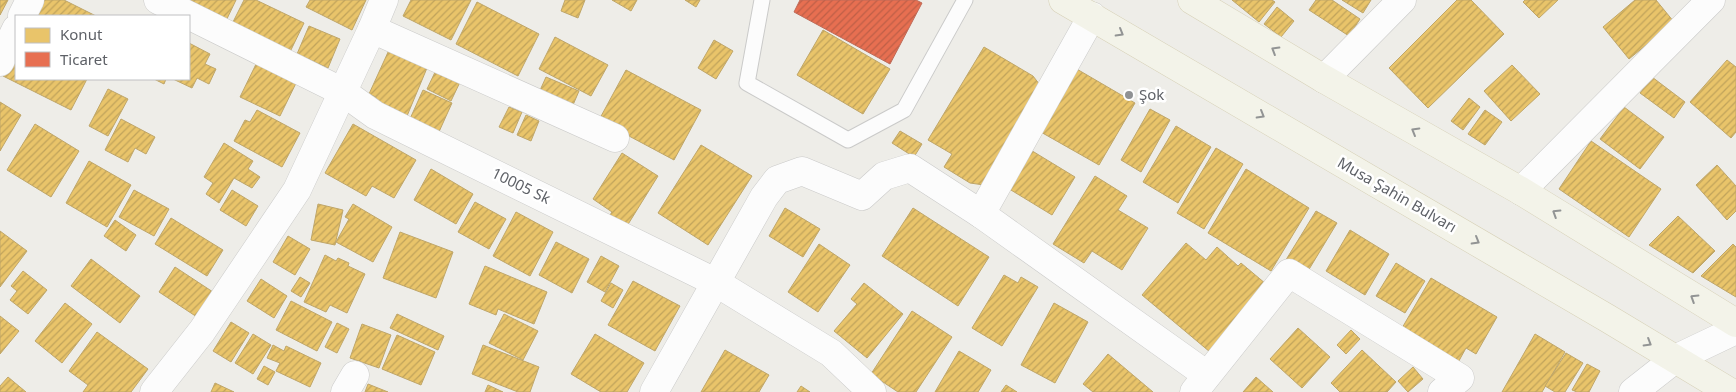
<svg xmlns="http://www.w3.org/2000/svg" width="1736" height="392" font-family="'Noto Sans',sans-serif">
	<defs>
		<pattern id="homes-hatch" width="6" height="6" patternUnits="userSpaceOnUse" patternTransform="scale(1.25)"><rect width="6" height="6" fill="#e9c46a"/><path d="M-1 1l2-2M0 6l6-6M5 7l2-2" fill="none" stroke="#c0a35b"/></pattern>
		<pattern id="shops-hatch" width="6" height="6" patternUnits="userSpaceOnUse" patternTransform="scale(1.25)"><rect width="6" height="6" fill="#e76f51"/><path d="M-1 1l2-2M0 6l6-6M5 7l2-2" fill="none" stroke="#be5f47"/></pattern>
	</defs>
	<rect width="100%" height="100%" fill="#eeede8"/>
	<g fill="url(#homes-hatch)" stroke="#bfa669">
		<polygon points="0,0 8,0 0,15"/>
		<polygon points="41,0 64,0 96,16 33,16"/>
		<polygon points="173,0 236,0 224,25"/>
		<polygon points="244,0 256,0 304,23 289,54 231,26"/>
		<polygon points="310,0 366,0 352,30 306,7"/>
		<polygon points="411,0 471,0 451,40 403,16"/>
		<polygon points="565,0 585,0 578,18 561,11"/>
		<polygon points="612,0 637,0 631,11"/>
		<polygon points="685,0 700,0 696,7"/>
		<polygon points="1232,0 1272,0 1275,2 1259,22"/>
		<polygon points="1316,0 1332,0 1360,19 1349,36 1309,10"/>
		<polygon points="1342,0 1371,0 1363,13"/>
		<polygon points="1457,0 1471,0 1504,34 1428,108 1389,68"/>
		<polygon points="1525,0 1558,0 1539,18 1523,2"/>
		<polygon points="1635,0 1656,0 1674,22 1629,59 1603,27"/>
		<polygon points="477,2 539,34 518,76 456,44"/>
		<polygon points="1277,7 1294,21 1281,37 1264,24"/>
		<polygon points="309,26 340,39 328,68 297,54"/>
		<polygon points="823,30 890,69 863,114 797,75"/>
		<polygon points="555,37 608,65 591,96 539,69"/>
		<polygon points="714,40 733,51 716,79 698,68"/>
		<polygon points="189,43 210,54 205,64 216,69 209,84 197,78 192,88 173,79 189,79"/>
		<polygon points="984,47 1033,76 1040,85 984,185 970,183 944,167 952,154 928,140"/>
		<polygon points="16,49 16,79 87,79 71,110 3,76"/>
		<polygon points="389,50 427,68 407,116 374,101 376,97 369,94"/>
		<polygon points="259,58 299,77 280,116 240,97"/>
		<polygon points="1727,60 1736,67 1736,132 1731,138 1690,102"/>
		<polygon points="1512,65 1540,94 1511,121 1484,91"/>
		<polygon points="437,68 461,80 451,101 427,89"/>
		<polygon points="1075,68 1135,103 1099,165 1039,131"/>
		<polygon points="626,70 701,110 674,160 599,120"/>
		<polygon points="546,77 579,91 570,112 537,97"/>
		<polygon points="1652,77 1685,102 1674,118 1640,93"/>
		<polygon points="154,79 166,79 164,84"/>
		<polygon points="108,89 128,99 108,136 89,126"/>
		<polygon points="423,90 452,103 438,134 409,121"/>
		<polygon points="1469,98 1480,107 1463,130 1451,121"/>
		<polygon points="0,102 21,115 0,151"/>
		<polygon points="509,107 522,112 513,133 499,127"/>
		<polygon points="1624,107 1664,137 1640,169 1600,139"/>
		<polygon points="1150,109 1170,120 1141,172 1121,160"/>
		<polygon points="257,110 300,133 282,167 234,141 245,120 250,122"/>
		<polygon points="1485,110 1502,122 1485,145 1468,134"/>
		<polygon points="526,115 539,121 531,141 517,135"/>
		<polygon points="121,119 155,137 146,154 135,148 128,162 105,150"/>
		<polygon points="35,124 79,151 51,197 7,170"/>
		<polygon points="353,124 416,160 394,198 372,186 366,196 325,173"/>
		<polygon points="1176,126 1211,147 1178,203 1143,182"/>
		<polygon points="900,131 922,144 914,157 892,143"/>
		<polygon points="1591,141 1661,189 1629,237 1559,189"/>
		<polygon points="224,143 253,161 248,169 260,177 252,188 234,178 219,203 206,194 213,183 204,177"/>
		<polygon points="701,145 752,176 708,245 658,213"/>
		<polygon points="1216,148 1243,164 1204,229 1177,213"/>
		<polygon points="1029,149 1075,177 1052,215 1006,187"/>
		<polygon points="622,153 658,176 627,226 610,215 612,212 593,199"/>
		<polygon points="89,161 131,185 107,227 66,203"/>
		<polygon points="1717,165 1736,186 1736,211 1727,220 1696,185"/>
		<polygon points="431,169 473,194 456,224 414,200"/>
		<polygon points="1246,169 1309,208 1271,271 1208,233"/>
		<polygon points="1095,176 1127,196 1118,210 1148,228 1122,270 1092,251 1084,263 1053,244"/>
		<polygon points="134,190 169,209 154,236 119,217"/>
		<polygon points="232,190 258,206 246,226 220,210"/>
		<polygon points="475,202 506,219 489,249 458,232"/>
		<polygon points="318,204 343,210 335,245 311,240"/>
		<polygon points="353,204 392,227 373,262 336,242 349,219 345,217"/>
		<polygon points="785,208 820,229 803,257 769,236"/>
		<polygon points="913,208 989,257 958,306 882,256"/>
		<polygon points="1316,211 1337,223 1305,276 1284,263"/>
		<polygon points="516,212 553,232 530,276 493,256"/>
		<polygon points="1678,216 1715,251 1693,273 1649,245"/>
		<polygon points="171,218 223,250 207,276 155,244"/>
		<polygon points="115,220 136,235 126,251 104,236"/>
		<polygon points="1350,230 1389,254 1365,295 1326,271"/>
		<polygon points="0,231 27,251 0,287"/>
		<polygon points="400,232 453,252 436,298 383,278"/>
		<polygon points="288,236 310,249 295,275 273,262"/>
		<polygon points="556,242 589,259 572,293 539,275"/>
		<polygon points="1186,243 1206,260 1217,247 1238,266 1241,263 1266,284 1210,352 1142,295"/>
		<polygon points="819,244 850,265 818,312 788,292"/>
		<polygon points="1733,244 1736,247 1736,297 1701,276"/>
		<polygon points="325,255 336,261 338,258 349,263 348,266 365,274 347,313 330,305 326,312 304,302"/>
		<polygon points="601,256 619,266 605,292 587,282"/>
		<polygon points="91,259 140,296 120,323 71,286"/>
		<polygon points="1396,263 1425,281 1405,313 1376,296"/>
		<polygon points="485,266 547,292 534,324 498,309 496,315 469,304"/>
		<polygon points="175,267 213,292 197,317 159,292"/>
		<polygon points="23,271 47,290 28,314 10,300 17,291 11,286"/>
		<polygon points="1004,275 1018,283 1021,277 1038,287 1002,346 972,328"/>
		<polygon points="300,277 310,283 301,297 291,291"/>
		<polygon points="1431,278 1497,317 1476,354 1466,348 1455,368 1398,335"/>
		<polygon points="261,279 287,296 274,318 247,301"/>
		<polygon points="633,281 680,306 655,351 608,325"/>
		<polygon points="611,283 623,290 613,308 601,301"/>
		<polygon points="864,283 903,314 867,358 834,331 857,304 851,299"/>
		<polygon points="291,301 332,322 317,351 276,330"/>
		<polygon points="65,303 92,324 62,363 35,341"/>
		<polygon points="1054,303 1088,322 1055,383 1021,365"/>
		<polygon points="912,311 952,337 916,392 898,392 871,374"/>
		<polygon points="397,314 444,336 438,350 390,328"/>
		<polygon points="504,314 538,331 523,360 489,343"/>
		<polygon points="0,316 19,331 0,354"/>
		<polygon points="231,322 249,333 231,362 213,351"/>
		<polygon points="337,323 349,329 337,353 325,347"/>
		<polygon points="362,324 391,335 379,368 350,358"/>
		<polygon points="1298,328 1330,357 1302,388 1270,359"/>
		<polygon points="1351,330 1360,339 1346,354 1337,345"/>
		<polygon points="97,332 148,369 131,392 83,392 88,385 69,371"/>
		<polygon points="253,334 271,345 253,374 235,363"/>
		<polygon points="595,334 644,363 627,392 601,392 571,374"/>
		<polygon points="1535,334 1565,352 1542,392 1502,392"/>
		<polygon points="397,335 435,352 421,385 382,369"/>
		<polygon points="273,345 284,351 286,346 321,363 310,387 276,371 280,363 267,358"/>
		<polygon points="483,345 539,367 530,392 518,392 472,374"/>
		<polygon points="725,350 769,375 759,392 701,392"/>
		<polygon points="1362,350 1396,382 1387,392 1340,392 1331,383"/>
		<polygon points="959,351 991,370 978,392 935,392"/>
		<polygon points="1566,353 1583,363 1565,392 1555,392 1545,386"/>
		<polygon points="1108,354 1153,392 1093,392 1083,384"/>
		<polygon points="1587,364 1600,371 1589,392 1577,392 1572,390"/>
		<polygon points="264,366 275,372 268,385 257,379"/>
		<polygon points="1413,367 1423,379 1408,392 1398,381"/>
		<polygon points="8,377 26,392 0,392 0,386"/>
		<polygon points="1256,377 1273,392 1243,392"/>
		<polygon points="215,383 234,392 211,392"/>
		<polygon points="368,384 388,392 365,392"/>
		<polygon points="488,385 503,392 485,392"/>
		<polygon points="1006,385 1017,392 1001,392"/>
		<polygon points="801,386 810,392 797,392"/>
	</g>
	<polygon fill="url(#shops-hatch)" stroke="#be6b58" points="800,0 916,0 922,3 890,64 794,12"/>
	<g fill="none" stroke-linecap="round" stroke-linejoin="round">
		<defs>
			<polyline id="lane" points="762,0 747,83 848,140 904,110 965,0"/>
			<g id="street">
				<polyline points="158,0 343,92 375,115 715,282 831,353 872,392"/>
				<polyline points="22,16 30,0"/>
				<polyline points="372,29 615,138"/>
				<polyline points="0,62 16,29"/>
				<polyline points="1324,79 1402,0"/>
				<polyline points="1521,191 1711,0"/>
				<polyline points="981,214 1092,16"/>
				<polyline points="345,392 355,375"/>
				<polyline points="654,392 764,197 777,180 802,171 862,196 884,176 910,168 981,214 1207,375"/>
				<polyline points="1194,392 1289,273 1460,378 1442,392"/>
			</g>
			<g id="secondary">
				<polyline points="154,392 202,331 297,190 372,29 384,0"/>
				<polyline points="1633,392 1675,359 1736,330"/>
			</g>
			<g id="primary">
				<polyline points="1063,0 1607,318 1730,392"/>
				<polyline points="1192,0 1324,79 1521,191 1736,323"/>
			</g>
		</defs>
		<use href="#lane" stroke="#cacac9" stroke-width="17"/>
		<use href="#street" stroke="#cacac9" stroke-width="29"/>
		<use href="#secondary" stroke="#cbcbca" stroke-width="29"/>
		<use href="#primary" stroke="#d6d0b6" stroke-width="29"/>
		<use href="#lane" stroke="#fcfcfc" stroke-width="15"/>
		<use href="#street" stroke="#fcfcfc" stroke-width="28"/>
		<use href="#secondary" stroke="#fcfcfc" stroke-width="28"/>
		<use href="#primary" stroke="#f3f3e9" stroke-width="28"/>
	</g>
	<defs><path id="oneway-chevron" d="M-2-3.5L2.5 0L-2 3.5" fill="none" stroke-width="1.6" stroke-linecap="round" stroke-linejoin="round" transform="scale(1.25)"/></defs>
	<g stroke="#929494">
		<use href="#oneway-chevron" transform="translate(1120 33) rotate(30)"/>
		<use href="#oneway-chevron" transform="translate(1275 50) rotate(-149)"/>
		<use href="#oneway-chevron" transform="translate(1261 115) rotate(30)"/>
		<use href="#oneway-chevron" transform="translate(1415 131) rotate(-150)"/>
		<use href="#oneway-chevron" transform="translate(1556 213) rotate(-148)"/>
		<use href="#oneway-chevron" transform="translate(1476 241) rotate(30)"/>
		<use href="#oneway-chevron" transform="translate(1694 298) rotate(-148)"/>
		<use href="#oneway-chevron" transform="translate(1648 343) rotate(31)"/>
	</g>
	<circle fill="#909294" stroke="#fff" stroke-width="2" cx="1129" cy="95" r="5"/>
	<g text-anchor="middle" stroke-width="5" stroke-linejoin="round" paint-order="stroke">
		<g font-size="15" fill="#5e6167" stroke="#fff" text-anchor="start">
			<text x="1139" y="100">Şok</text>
		</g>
		<g font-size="15" fill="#5e6167" stroke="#fff">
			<text transform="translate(521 186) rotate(26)" y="5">10005 Sk</text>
			<text transform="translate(1397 195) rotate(30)" y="5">Musa Şahin Bulvarı</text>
		</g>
	</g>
	<rect x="15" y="15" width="175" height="65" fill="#ffffff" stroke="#bfc0c2"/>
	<rect x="25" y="28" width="25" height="15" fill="#e9c46a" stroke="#bfc0c2"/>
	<text x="60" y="40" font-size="15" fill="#5e6167">Konut</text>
	<rect x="25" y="52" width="25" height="15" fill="#e76f51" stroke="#bfc0c2"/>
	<text x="60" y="65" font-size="15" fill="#5e6167">Ticaret</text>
</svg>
